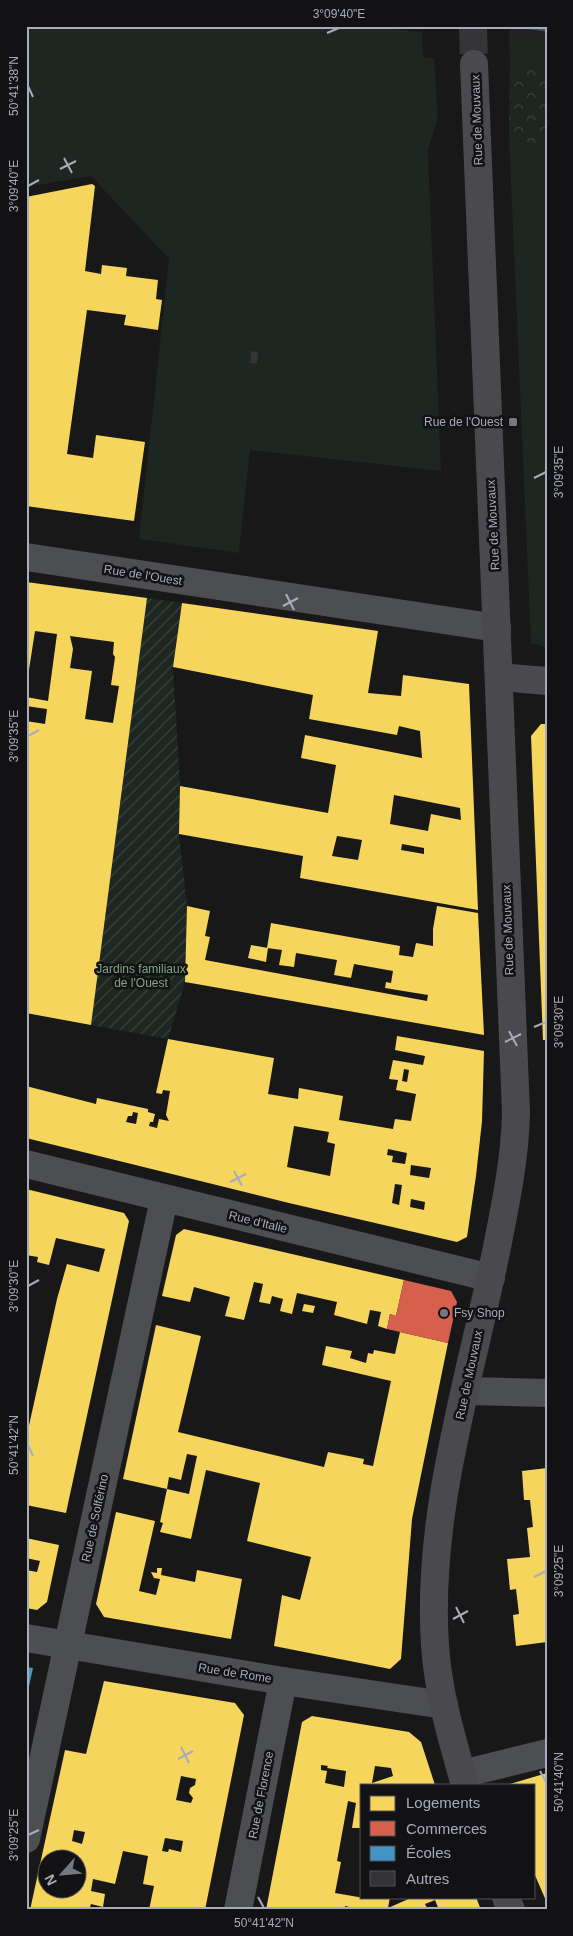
<svg xmlns="http://www.w3.org/2000/svg" width="573" height="1936" font-family="Arial,sans-serif">
	<defs>
		<pattern id="forest-crowns" width="20" height="18" patternUnits="userSpaceOnUse" patternTransform="scale(1.25)"><rect width="20" height="18" fill="#1d2620"/><path d="M2 6a3 3 0 1 1 6 0M12 15a3 3 0 1 1 6 0" fill="none" stroke="#3b433e"/></pattern>
		<pattern id="garden-furrows" width="10" height="10" patternUnits="userSpaceOnUse" patternTransform="scale(1.25)"><rect width="10" height="10" fill="#1d2620"/><path d="M-1 1l2-2M0 10L10 0M9 11l2-2" fill="none" stroke="#3b433e"/></pattern>
	</defs>
	<rect width="100%" height="100%" fill="#181818"/>
	<polygon fill="#222224" points="509,26 547,26 547,40 509,35"/>
	<g fill="#1d2620">
		<polygon points="26,26 364,26 422,32 423,57 434,58 438,117 428,150 441,471 250,450 239,553 139,539 169,259 91,176 26,187"/>
		<polygon points="509,35 547,40 547,70 510,65"/>
		<polygon points="509,136 547,149 547,647 531,643"/>
	</g>
	<polygon fill="url(#forest-crowns)" points="510,65 547,70 547,149 509,136"/>
	<polygon fill="url(#garden-furrows)" points="147,598 182,603 173,667 180,786 179,834 187,906 185,982 168,1039 91,1025"/>
	<g fill="#f6d55c" fill-rule="evenodd">
		<polygon points="92,184 95,186 85,271 101,274 102,265 127,268 126,276 158,280 156,299 162,300 158,330 124,325 126,315 87,310 67,454 93,458 96,435 145,442 134,521 26,506 26,197"/>
		<path d="M 26,582 L 147,598 L 91,1025 L 26,1013 L 26,721 L 45,724 L 47,709 L 26,706 L 26,697 L 48,701 L 57,634 L 35,631 L 26,689 ZM 70,636 L 114,642 L 113,654 L 115,657 L 111,685 L 119,686 L 113,723 L 85,719 L 92,671 L 70,668 L 73,649 Z"/>
		<path d="M 182,603 L 378,631 L 368,693 L 401,696 L 403,675 L 469,684 L 478,910 L 300,878 L 303,856 L 179,834 L 180,786 L 328,813 L 336,765 L 301,758 L 305,735 L 422,758 L 420,731 L 399,726 L 397,735 L 309,719 L 313,695 L 173,667 ZM 394,795 L 460,808 L 461,820 L 431,814 L 428,831 L 390,824 ZM 337,836 L 362,840 L 358,860 L 332,856 ZM 402,844 L 424,848 L 424,854 L 401,850 Z"/>
		<polygon points="541,724 547,724 547,1040 543,1040 531,736"/>
		<polygon points="187,906 210,911 205,936 210,937 205,960 427,1001 428,995 385,988 386,982 391,983 393,971 354,964 351,978 334,975 337,960 296,953 294,967 279,965 282,950 267,948 271,923 400,946 399,955 413,957 416,943 433,946 433,929 437,906 478,913 484,1035 185,982"/>
		<polygon points="251,945 268,948 266,962 248,958"/>
		<path d="M 397,1036 L 484,1051 L 482,1121 L 476,1176 L 467,1237 L 457,1242 L 289,1203 L 26,1138 L 26,1086 L 96,1104 L 97,1098 L 148,1109 L 148,1112 L 155,1114 L 153,1122 L 150,1122 L 149,1126 L 157,1128 L 159,1119 L 169,1121 L 166,1115 L 170,1091 L 163,1090 L 162,1094 L 156,1093 L 168,1039 L 274,1058 L 268,1094 L 298,1099 L 299,1088 L 343,1096 L 339,1120 L 393,1129 L 395,1119 L 411,1121 L 416,1094 L 396,1090 L 398,1080 L 389,1079 L 393,1060 L 423,1065 L 425,1056 L 395,1050 ZM 404,1069 L 409,1070 L 407,1082 L 402,1081 ZM 133,1112 L 138,1113 L 136,1124 L 126,1122 L 128,1116 L 132,1116 ZM 294,1126 L 329,1132 L 327,1142 L 335,1144 L 330,1176 L 287,1167 ZM 388,1149 L 407,1153 L 405,1164 L 392,1162 L 393,1156 L 387,1155 ZM 411,1165 L 431,1168 L 429,1178 L 410,1175 ZM 395,1184 L 402,1185 L 399,1205 L 392,1203 ZM 411,1199 L 425,1202 L 424,1210 L 410,1207 Z"/>
		<polygon points="26,1189 124,1213 129,1221 66,1513 26,1505 26,1439 57,1299 67,1264 99,1272 105,1249 56,1238 49,1265 37,1262 38,1257 26,1255"/>
		<polygon points="184,1229 404,1280 396,1316 390,1314 387,1329 378,1326 381,1312 370,1310 367,1324 334,1315 337,1302 297,1293 292,1314 280,1311 283,1299 272,1296 270,1304 259,1302 263,1284 254,1282 244,1320 225,1316 230,1297 194,1287 190,1302 162,1296 176,1235"/>
		<polygon points="304,1304 315,1306 313,1313 302,1311"/>
		<polygon points="156,1325 201,1336 178,1432 324,1467 328,1452 364,1459 363,1464 373,1466 391,1381 322,1365 326,1346 352,1351 350,1358 366,1363 368,1353 373,1354 374,1350 395,1354 400,1332 448,1343 412,1519 401,1659 390,1669 274,1646 282,1595 300,1600 311,1557 247,1541 260,1483 206,1470 191,1539 160,1532 163,1523 160,1522 167,1489 189,1494 197,1456 187,1454 181,1480 169,1477 167,1489 123,1479"/>
		<polygon points="547,1468 547,1642 516,1646 513,1615 519,1614 516,1589 510,1590 507,1559 530,1557 527,1528 533,1527 530,1500 524,1500 522,1471"/>
		<polygon points="116,1512 155,1521 139,1591 156,1595 160,1579 154,1578 151,1572 157,1573 157,1568 162,1568 161,1575 195,1582 197,1570 242,1579 231,1639 104,1617 96,1604"/>
		<polygon points="26,1538 59,1545 47,1602 37,1610 26,1608 26,1570 37,1572 40,1561 26,1558"/>
		<path d="M 104,1681 L 235,1703 L 244,1715 L 205,1910 L 149,1910 L 154,1886 L 143,1884 L 148,1856 L 123,1851 L 115,1884 L 93,1879 L 91,1891 L 105,1894 L 103,1907 L 91,1904 L 89,1910 L 30,1910 L 65,1750 L 86,1754 ZM 181,1776 L 196,1779 L 195,1785 L 190,1788 L 189,1793 L 193,1798 L 191,1803 L 176,1800 ZM 74,1830 L 85,1832 L 82,1844 L 72,1841 ZM 165,1838 L 183,1841 L 181,1852 L 169,1849 L 168,1852 L 162,1851 ZM 48,1858 L 78,1858 L 78,1888 L 48,1888 Z"/>
		<path d="M 312,1716 L 409,1732 L 421,1742 L 435,1785 L 362,1785 L 362,1828 L 352,1828 L 356,1803 L 348,1801 L 337,1861 L 341,1862 L 335,1893 L 364,1898 L 390,1897 L 388,1908 L 413,1897 L 476,1897 L 481,1910 L 439,1910 L 435,1900 L 425,1904 L 428,1910 L 362,1910 L 345,1906 L 345,1910 L 266,1910 L 302,1722 ZM 321,1765 L 328,1766 L 327,1768 L 346,1771 L 344,1787 L 325,1783 L 327,1771 L 321,1770 ZM 375,1766 L 391,1768 L 393,1776 L 372,1783 Z"/>
		<polygon points="547,1773 547,1903 534,1873 534,1785 510,1784"/>
	</g>
	<polygon fill="#d6604d" points="404,1280 451,1291 457,1302 448,1343 387,1329 390,1314 396,1316"/>
	<polygon fill="#4393c3" points="26,1667 33,1668 27,1696 26,1696"/>
	<polygon fill="#343436" points="251,351 258,352 257,364 250,363"/>
	<g fill="none" stroke-linecap="round" stroke-linejoin="round">
		<polyline stroke="#353538" stroke-width="28" stroke-dasharray="28 14" stroke-linecap="butt" points="473,26 474,64"/>
		<g stroke="#4d4e52" stroke-width="28">
			<polyline points="26,557 497,628"/>
			<polyline points="26,1164 491,1278"/>
			<polyline points="466,1391 547,1393"/>
			<polyline points="26,1638 283,1681 444,1705"/>
			<polyline points="462,1774 547,1753"/>
			<polyline points="26,1839 164,1199"/>
			<polyline points="238,1910 283,1681"/>
		</g>
		<g stroke="#4a4a4e" stroke-width="28">
			<polyline points="499,677 547,681"/>
			<path d="M 465,1785 C 452,1739 438,1693 435,1645 C 426,1512 471,1376 497,1247 C 506,1202 515,1158 516,1113 L 474,64"/>
			<polyline points="506,1897 511,1910"/>
		</g>
		<defs>
			<polyline id="rail" points="527,26 547,29"/>
		</defs>
		<use href="#rail" stroke="#4d4e51" stroke-width="5.5"/>
		<use href="#rail" stroke="#121214" stroke-width="4" stroke-dasharray="11" stroke-linecap="butt"/>
	</g>
	<path fill="none" stroke="#a8abba" stroke-width="2" d="M 327,33 L 339,28M 28,86 L 33,97M 64,158 L 72,173M 60,169 L 76,161M 28,186 L 39,180M 534,478 L 546,472M 286,594 L 294,610M 283,606 L 298,598M 28,736 L 39,730M 534,1027 L 546,1022M 509,1031 L 517,1046M 505,1042 L 521,1034M 234,1171 L 242,1186M 230,1182 L 246,1174M 28,1286 L 39,1280M 28,1445 L 33,1456M 534,1577 L 546,1571M 456,1607 L 464,1623M 453,1619 L 468,1611M 181,1747 L 189,1763M 178,1759 L 193,1751M 540,1771 L 546,1782M 28,1835 L 39,1830M 258,1897 L 264,1908"/>
	<g fill="#767881" stroke="#121214" stroke-width="2">
		<rect x="508" y="417" width="10" height="10" rx="2.5"/>
		<circle cx="444" cy="1313" r="5"/>
	</g>
	<g text-anchor="middle" stroke-width="5" stroke-linejoin="round" paint-order="stroke">
		<g font-size="12" fill="#a8abba" stroke="#121214">
			<text transform="translate(477 120) rotate(-92)" y="4">Rue de Mouvaux</text>
			<text transform="translate(493 525) rotate(-93)" y="4">Rue de Mouvaux</text>
			<text transform="translate(143 575) rotate(9)" y="4">Rue de l'Ouest</text>
			<text transform="translate(508 930) rotate(-92)" y="4">Rue de Mouvaux</text>
			<text transform="translate(258 1222) rotate(14)" y="4">Rue d'Italie</text>
			<text transform="translate(469 1375) rotate(-78)" y="4">Rue de Mouvaux</text>
			<text transform="translate(95 1518) rotate(-78)" y="4">Rue de Solférino</text>
			<text transform="translate(235 1673) rotate(9)" y="4">Rue de Rome</text>
			<text transform="translate(261 1795) rotate(-79)" y="4">Rue de Florence</text>
		</g>
		<g font-size="12" fill="#a8abba" stroke="#121214" text-anchor="end">
			<text x="503" y="426">Rue de l'Ouest</text>
			<text x="454" y="1317" text-anchor="start">Fsy Shop</text>
		</g>
		<g font-size="12" fill="#7ea686" stroke="#121214">
			<text x="141" y="973">Jardins familiaux<tspan x="141" dy="14">de l'Ouest</tspan></text>
		</g>
	</g>
	<rect width="573" height="1936" fill="none" stroke="#121214" stroke-width="55"/>
	<rect x="360" y="1784" width="175" height="115" fill="#121214" stroke="#4e4f56"/>
	<rect x="370" y="1796" width="25" height="15" fill="#f6d55c" stroke="#4e4f56"/>
	<text x="406" y="1808" font-size="15" fill="#a8abba">Logements</text>
	<rect x="370" y="1821" width="25" height="15" fill="#d6604d" stroke="#4e4f56"/>
	<text x="406" y="1834" font-size="15" fill="#a8abba">Commerces</text>
	<rect x="370" y="1846" width="25" height="15" fill="#4393c3" stroke="#4e4f56"/>
	<text x="406" y="1858" font-size="15" fill="#a8abba">Écoles</text>
	<rect x="370" y="1871" width="25" height="15" fill="#343436" stroke="#4e4f56"/>
	<text x="406" y="1884" font-size="15" fill="#a8abba">Autres</text>
	<g transform="translate(62 1874) rotate(243)"><circle r="24" fill="#121214" stroke="#4e4f56"/>
	<path d="M0-4L9 19L0 12L-9 19Z" fill="#767881"/>
	<text y="-8" font-size="14" font-weight="bold" text-anchor="middle" fill="#a8abba">N</text>
	</g>
	<rect x="28" y="28" width="518" height="1880" fill="none" stroke="#a8abba" stroke-width="2"/>
	<g font-size="12" text-anchor="middle" fill="#a8abba">
		<text x="339" y="18">3°09'40"E</text>
		<text transform="translate(14 86) rotate(-90)" y="4">50°41'38"N</text>
		<text transform="translate(14 186) rotate(-90)" y="4">3°09'40"E</text>
		<text transform="translate(559 472) rotate(-90)" y="4">3°09'35"E</text>
		<text transform="translate(14 736) rotate(-90)" y="4">3°09'35"E</text>
		<text transform="translate(559 1022) rotate(-90)" y="4">3°09'30"E</text>
		<text transform="translate(14 1286) rotate(-90)" y="4">3°09'30"E</text>
		<text transform="translate(14 1445) rotate(-90)" y="4">50°41'42"N</text>
		<text transform="translate(559 1571) rotate(-90)" y="4">3°09'25"E</text>
		<text transform="translate(559 1782) rotate(-90)" y="4">50°41'40"N</text>
		<text transform="translate(14 1835) rotate(-90)" y="4">3°09'25"E</text>
		<text x="264" y="1927">50°41'42"N</text>
	</g>
</svg>
